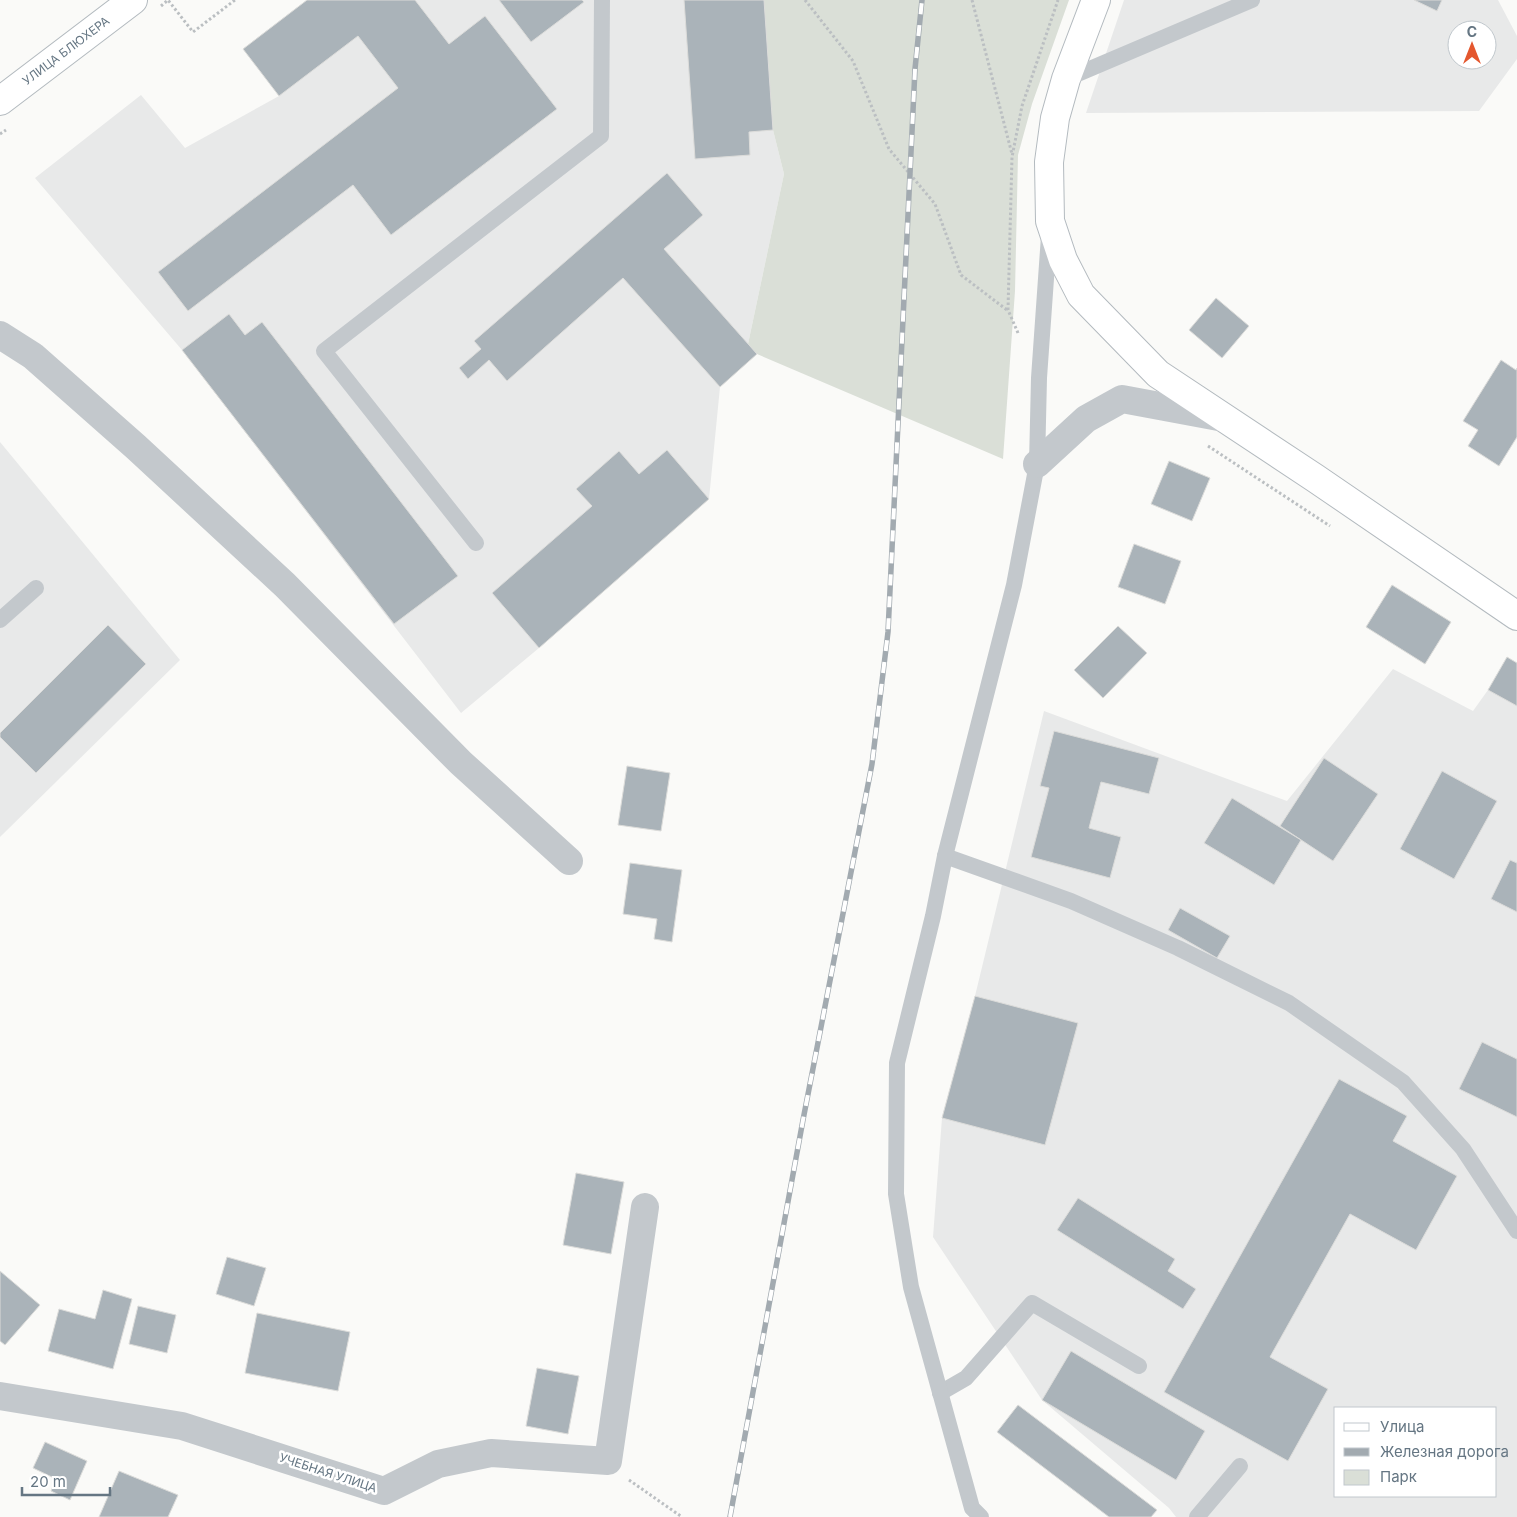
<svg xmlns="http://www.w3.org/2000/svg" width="1517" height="1517" font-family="Inter,sans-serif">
	<rect width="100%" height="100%" fill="#fafaf8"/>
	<g fill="#e8e9e9" fill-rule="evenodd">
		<polygon points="307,0 764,0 773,130 784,174 748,344 757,354 720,387 709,499 539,648 461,713 182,350 35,178 141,95 185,148 279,96 243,49"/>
		<path d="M 1124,0 L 1498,0 L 1517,36 L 1517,59 L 1479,111 L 1086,113 ZM 1457,30 L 1487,30 L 1487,60 L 1457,60 Z"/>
		<polygon points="0,442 180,660 0,837"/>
		<path d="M 1507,657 L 1517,663 L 1517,1517 L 1176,1517 L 1169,1508 L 1042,1400 L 933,1237 L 942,1118 L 975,996 L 1044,711 L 1287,801 L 1393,669 L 1473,711 L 1488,690 ZM 1336,1408 L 1496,1408 L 1496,1496 L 1336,1496 Z"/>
	</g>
	<polygon fill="#dadfd7" points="764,0 1069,0 1032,104 1018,155 1015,291 1003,459 757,354 748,344 784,174 773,130"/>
	<g fill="#aab3b9" stroke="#dcdcda">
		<polygon points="307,0 415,0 449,44 485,16 557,109 391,235 353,185 188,311 158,272 398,88 358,36 279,96 243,49"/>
		<polygon points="499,0 582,0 584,2 531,42"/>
		<polygon points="684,0 764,0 773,130 749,132 750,155 695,159"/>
		<polygon points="1414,0 1442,0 1437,11"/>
		<polygon points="667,173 703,215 664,249 757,354 720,387 623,278 507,381 489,360 468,379 459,368 481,349 474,341"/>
		<polygon points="1216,298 1249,326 1222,358 1189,330"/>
		<polygon points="229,314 245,335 262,322 458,576 394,624 182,350"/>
		<polygon points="1501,360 1516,370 1517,368 1517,437 1499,466 1468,446 1478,430 1463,421"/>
		<polygon points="667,450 709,499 539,648 492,593 592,506 576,489 619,451 639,474"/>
		<polygon points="1169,461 1210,478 1192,521 1151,504"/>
		<polygon points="1134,544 1181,561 1165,604 1118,587"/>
		<polygon points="1392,585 1451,622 1425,664 1366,627"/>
		<polygon points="108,625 146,664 36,773 0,737 0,733"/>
		<polygon points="1118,626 1147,653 1103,698 1074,670"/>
		<polygon points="1507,657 1517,663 1517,706 1488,690"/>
		<polygon points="1054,731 1159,758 1149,794 1101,782 1089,828 1121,837 1110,878 1031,857 1049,788 1040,786"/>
		<polygon points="1324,758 1378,794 1333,861 1280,826"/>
		<polygon points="627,766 670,773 661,831 618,825"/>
		<polygon points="1442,771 1497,801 1454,879 1400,849"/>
		<polygon points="1232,798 1301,840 1274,885 1204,843"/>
		<polygon points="1510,860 1517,863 1517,912 1491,899"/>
		<polygon points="630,863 682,870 672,942 654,939 657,919 623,914"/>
		<polygon points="1180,908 1230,936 1217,958 1168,930"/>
		<polygon points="975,996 1078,1023 1045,1145 942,1118"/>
		<polygon points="1482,1042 1517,1059 1517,1117 1459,1089"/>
		<polygon points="1339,1079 1407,1116 1393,1141 1457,1176 1416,1250 1350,1214 1270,1357 1328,1389 1288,1461 1164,1392"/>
		<polygon points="576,1173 624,1182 611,1254 563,1245"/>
		<polygon points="1078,1198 1175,1259 1168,1271 1196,1289 1183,1309 1057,1230"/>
		<polygon points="227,1257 266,1268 254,1306 216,1294"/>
		<polygon points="0,1271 40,1305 5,1345 0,1341"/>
		<polygon points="103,1290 132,1299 113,1369 48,1351 59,1309 95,1319"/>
		<polygon points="138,1306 176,1315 167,1353 129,1344"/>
		<polygon points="257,1313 350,1332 338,1391 245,1373"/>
		<polygon points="1071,1351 1205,1431 1176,1480 1042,1400"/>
		<polygon points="537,1368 579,1376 568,1434 526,1426"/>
		<polygon points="1018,1405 1157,1510 1151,1517 1109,1517 997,1432"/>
		<polygon points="45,1442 87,1461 70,1500 51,1491 56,1479 33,1468"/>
		<polygon points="119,1471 178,1495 168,1517 99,1517"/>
	</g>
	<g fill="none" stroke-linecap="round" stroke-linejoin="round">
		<defs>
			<g id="secondary">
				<polyline points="1096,0 1066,79 1055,118 1049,162 1050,221 1063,260 1081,295 1158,374 1315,478 1517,616"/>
				<polyline points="0,101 133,0"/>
			</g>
		</defs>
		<use href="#secondary" stroke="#b3babf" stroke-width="30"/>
		<g stroke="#bbbfc2" stroke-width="3" stroke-dasharray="2.5 2.5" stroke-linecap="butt">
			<polyline points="805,0 853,61 889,149 935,204 961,275 1007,310"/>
			<polyline points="972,0 1012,154"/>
			<polyline points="161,6 168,0 193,32 235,0"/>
			<polyline points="0,134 6,130"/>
			<polyline points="1018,333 1008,310 1012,157 1022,106 1058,0"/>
			<polyline points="1208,446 1330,526"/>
			<polyline points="629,1480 682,1517"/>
		</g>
		<g stroke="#c3c8cc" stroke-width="16">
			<polyline points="1066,79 1252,0"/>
			<polyline points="476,543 324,351 601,136 602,0"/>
			<polyline points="0,620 36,588"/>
			<polyline points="945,856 1071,901 1178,948 1289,1003 1403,1082 1463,1149 1517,1231"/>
			<polyline points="940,1393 966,1378 1032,1303 1139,1366"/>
			<polyline points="981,1517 972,1508 911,1287 896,1194 897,1063 933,916 945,856 1014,585 1037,464 1039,378 1049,236"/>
			<polyline points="1197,1517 1240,1466"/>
		</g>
		<g stroke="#c3c8cc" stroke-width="28">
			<polyline points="0,335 33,356 136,447 285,585 461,763 569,861"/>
			<polyline points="1037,464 1086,419 1122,399 1224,418"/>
			<polyline points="0,1396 182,1426 384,1491 438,1464 491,1453 608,1461 645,1207"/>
		</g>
		<use href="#secondary" stroke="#fff" stroke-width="28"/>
		<defs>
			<polyline id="rail" points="730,1517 803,1120 872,764 888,632 915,69 922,0"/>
		</defs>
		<use href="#rail" stroke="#a2aab0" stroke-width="5.5"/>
		<use href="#rail" stroke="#fff" stroke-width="4" stroke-dasharray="11" stroke-linecap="butt"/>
	</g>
	<g text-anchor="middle" stroke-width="5" stroke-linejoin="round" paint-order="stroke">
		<g font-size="12" fill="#657683" stroke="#fff">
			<text transform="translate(66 51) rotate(-37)" y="4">УЛИЦА БЛЮХЕРА</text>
			<text transform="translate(328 1473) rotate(18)" y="4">УЧЕБНАЯ УЛИЦА</text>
		</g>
	</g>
	<rect x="1334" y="1407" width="162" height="90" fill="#ffffff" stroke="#c1c8cd"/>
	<rect x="1344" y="1423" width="25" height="8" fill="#ffffff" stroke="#c1c8cd"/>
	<text x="1380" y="1432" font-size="15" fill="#657683">Улица</text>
	<rect x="1344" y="1448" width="25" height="8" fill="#a2aab0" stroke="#c1c8cd"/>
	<text x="1380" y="1457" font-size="15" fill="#657683">Железная дорога</text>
	<rect x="1344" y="1470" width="25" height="15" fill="#dadfd7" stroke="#c1c8cd"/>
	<text x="1380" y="1482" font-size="15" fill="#657683">Парк</text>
	<g transform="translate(1472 45)"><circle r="24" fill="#ffffff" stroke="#c1c8cd"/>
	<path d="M0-4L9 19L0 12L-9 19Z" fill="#e4572e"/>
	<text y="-8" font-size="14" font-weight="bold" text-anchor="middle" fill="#657683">С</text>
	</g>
	<path d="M22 1487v8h88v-8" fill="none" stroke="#657683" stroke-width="2.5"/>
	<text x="30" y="1487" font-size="15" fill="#657683" stroke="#ffffff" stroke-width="4" paint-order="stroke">20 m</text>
</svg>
